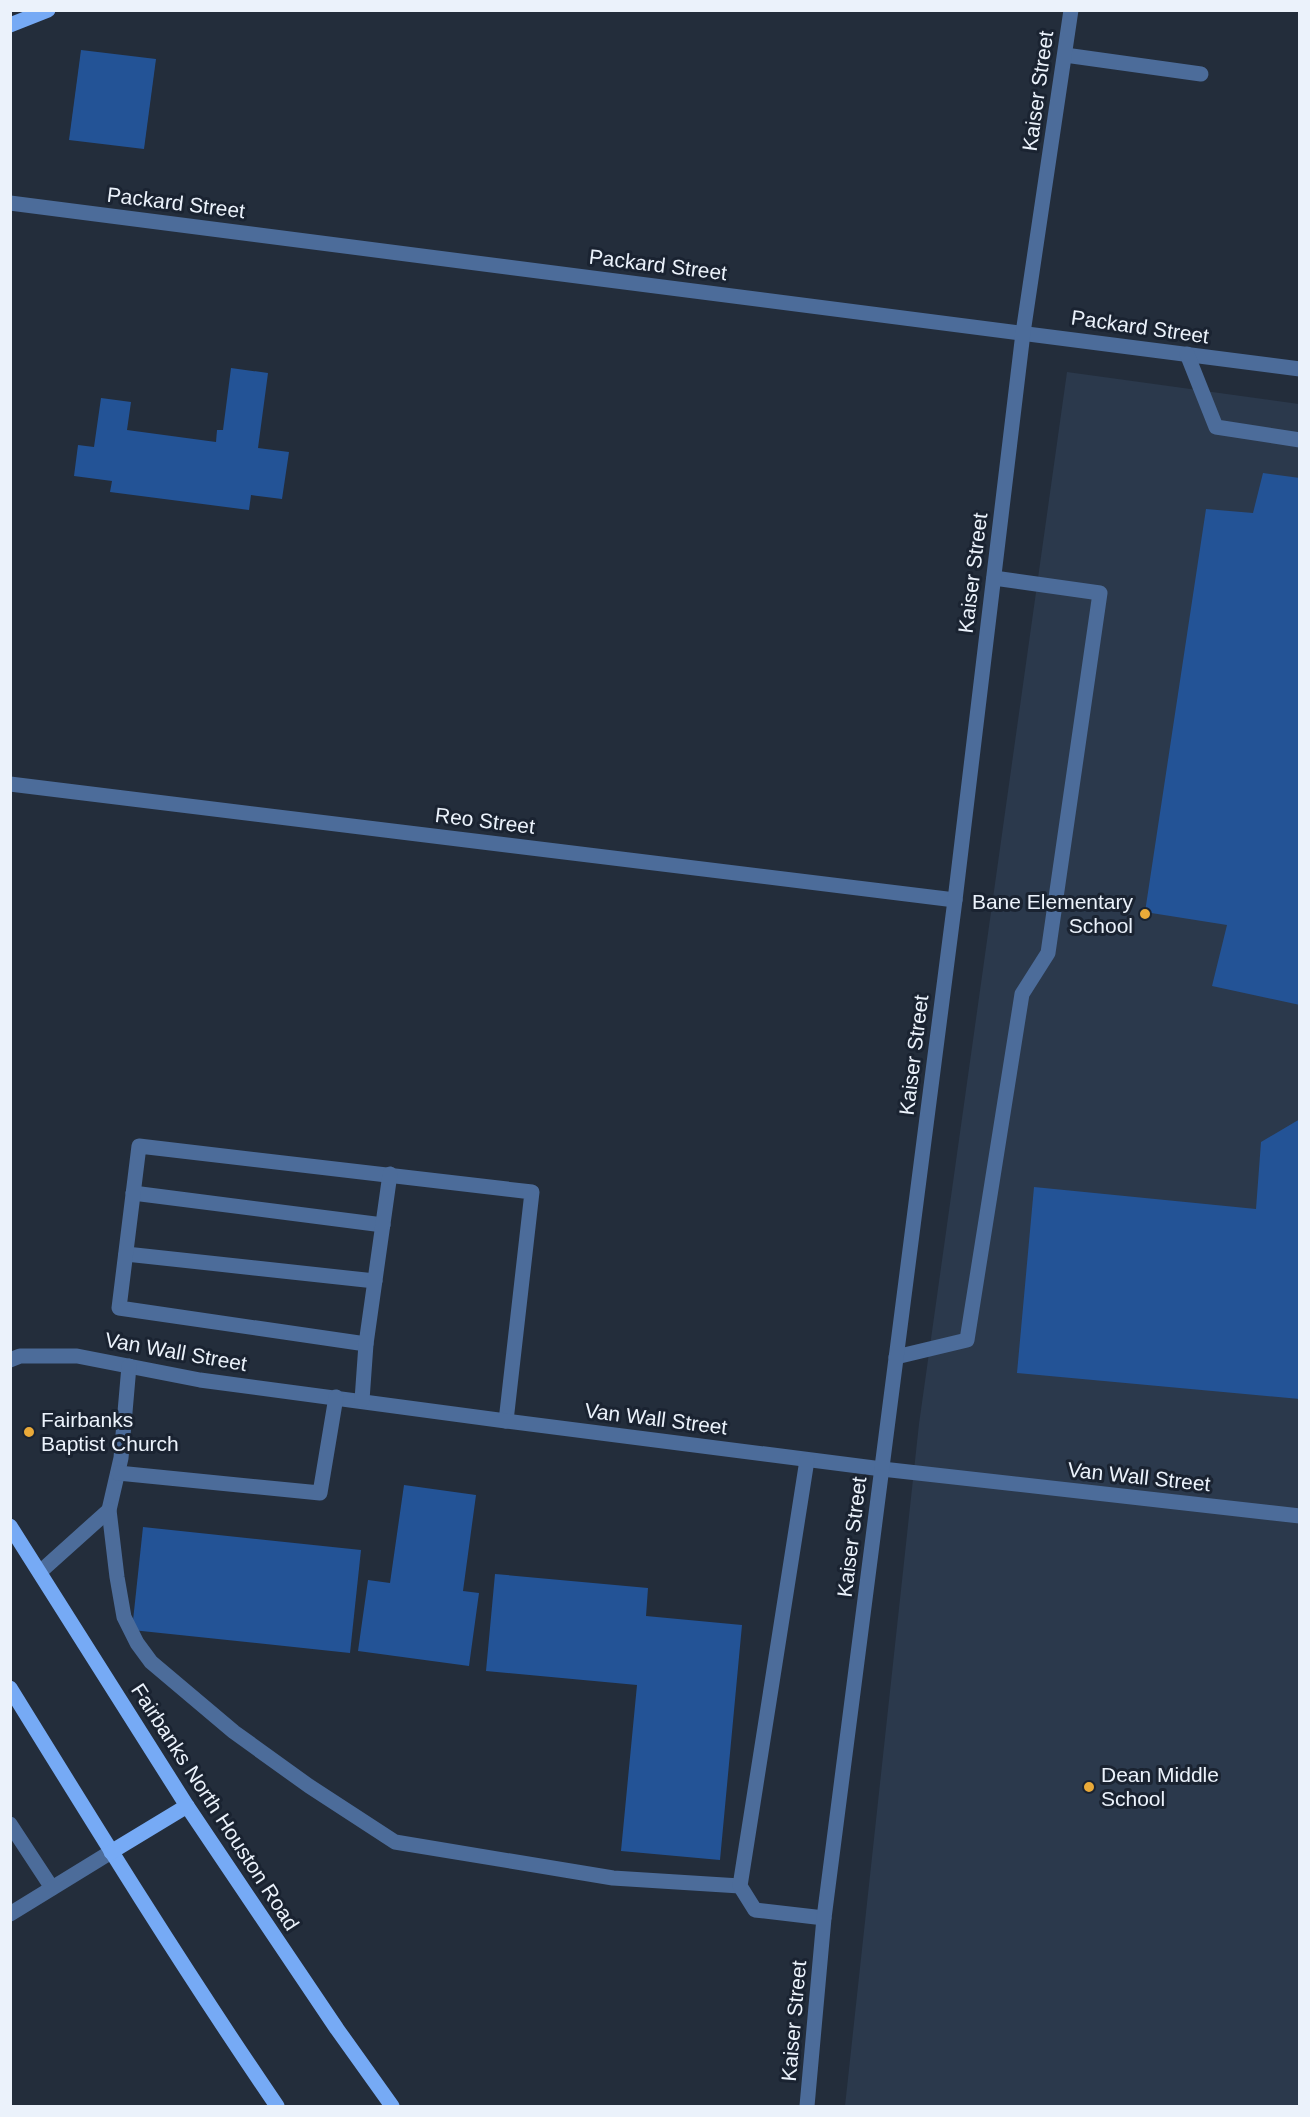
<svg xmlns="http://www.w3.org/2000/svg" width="1310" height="2117" font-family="Arial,sans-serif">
	<rect width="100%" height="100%" fill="#232d3b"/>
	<polygon fill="#2b394c" points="1067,372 1299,404 1299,2106 845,2106 919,1424"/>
	<g fill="#235396">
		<polygon points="81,50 156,59 144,149 69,140"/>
		<polygon points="231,368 268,373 258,448 289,452 282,499 251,495 249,510 110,492 112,481 74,476 78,445 94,447 101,398 131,402 127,430 216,442 217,430 223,430"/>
		<polygon points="1263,473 1300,478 1300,1005 1212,986 1227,925 1145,912 1206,509 1253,513"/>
		<polygon points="1300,1119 1300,1399 1017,1373 1034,1187 1256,1209 1261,1142"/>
		<polygon points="404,1485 476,1495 463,1591 479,1593 469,1666 358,1651 368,1580 390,1583"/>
		<polygon points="143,1527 361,1550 350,1653 132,1630"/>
		<polygon points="495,1574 648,1588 646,1616 742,1625 720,1860 621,1851 637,1685 486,1671"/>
	</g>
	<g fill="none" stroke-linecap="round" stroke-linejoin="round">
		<g stroke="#4c6c9a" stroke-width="15">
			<polyline points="1065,55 1201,74"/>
			<polyline points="10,203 1300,369"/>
			<polyline points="1187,354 1216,427 1300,440"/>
			<polyline points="10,784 955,900"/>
			<polyline points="133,1193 383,1225"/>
			<polyline points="126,1254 375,1281"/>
			<polyline points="366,1344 119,1308 139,1146 532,1192 506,1421"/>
			<polyline points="896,1357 967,1340 1022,994 1048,953 1100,593 994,578"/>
			<polyline points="10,1360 20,1356 77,1356 200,1380 506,1421 882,1469 1300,1516"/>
			<polyline points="129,1366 121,1458 109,1510 117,1577 124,1617 137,1643 151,1662 234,1732 309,1786 395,1842 613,1878 740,1886"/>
			<polyline points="362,1400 366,1344 390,1174"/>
			<polyline points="807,1460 740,1886 755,1910 824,1918"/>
			<polyline points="118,1473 320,1493 336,1397"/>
			<polyline points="40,1572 109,1510"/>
			<polyline points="10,1824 52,1888"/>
			<polyline points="10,1914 111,1852"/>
			<polyline points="807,2106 824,1918 955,900 1023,333 1071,10"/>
		</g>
		<g stroke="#76aaf5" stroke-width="15">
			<polyline points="10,25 48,10"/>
			<polyline points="10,1526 187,1806 337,2029 392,2106"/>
			<path d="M 10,1688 C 97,1829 184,1970 277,2106"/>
			<polyline points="111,1852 187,1806"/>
		</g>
	</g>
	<g fill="#eaaa39" stroke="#1a2331" stroke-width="2">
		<circle cx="1145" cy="914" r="6"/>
		<circle cx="29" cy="1432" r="6"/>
		<circle cx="1089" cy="1787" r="6"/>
	</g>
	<g text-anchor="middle" stroke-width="6" stroke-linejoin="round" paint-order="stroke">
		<g font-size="21" fill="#ebf2fb" stroke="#1a2331">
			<text transform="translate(1038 91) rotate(-82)" y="7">Kaiser Street</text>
			<text transform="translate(176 203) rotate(7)" y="7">Packard Street</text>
			<text transform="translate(658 265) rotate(7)" y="7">Packard Street</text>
			<text transform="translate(1140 327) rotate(8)" y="7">Packard Street</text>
			<text transform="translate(973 573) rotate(-83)" y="7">Kaiser Street</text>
			<text transform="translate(485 821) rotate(7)" y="7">Reo Street</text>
			<text transform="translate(914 1055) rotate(-83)" y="7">Kaiser Street</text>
			<text transform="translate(176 1352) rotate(10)" y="7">Van Wall Street</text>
			<text transform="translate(656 1419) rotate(7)" y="7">Van Wall Street</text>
			<text transform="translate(1139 1477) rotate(6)" y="7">Van Wall Street</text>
			<text transform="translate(852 1537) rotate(-83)" y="7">Kaiser Street</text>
			<text transform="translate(215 1807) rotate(57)" y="7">Fairbanks North Houston Road</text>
			<text transform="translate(794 2021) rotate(-85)" y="7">Kaiser Street</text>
		</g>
		<g font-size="21" fill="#ebf2fb" stroke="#1a2331" text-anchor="start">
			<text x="1133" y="909" text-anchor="end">Bane Elementary<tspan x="1133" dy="24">School</tspan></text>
			<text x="41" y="1427">Fairbanks<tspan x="41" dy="24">Baptist Church</tspan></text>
			<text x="1101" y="1782">Dean Middle<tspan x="1101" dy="24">School</tspan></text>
		</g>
	</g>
	<rect width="1310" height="2117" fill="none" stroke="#ebf2fb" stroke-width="24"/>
</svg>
